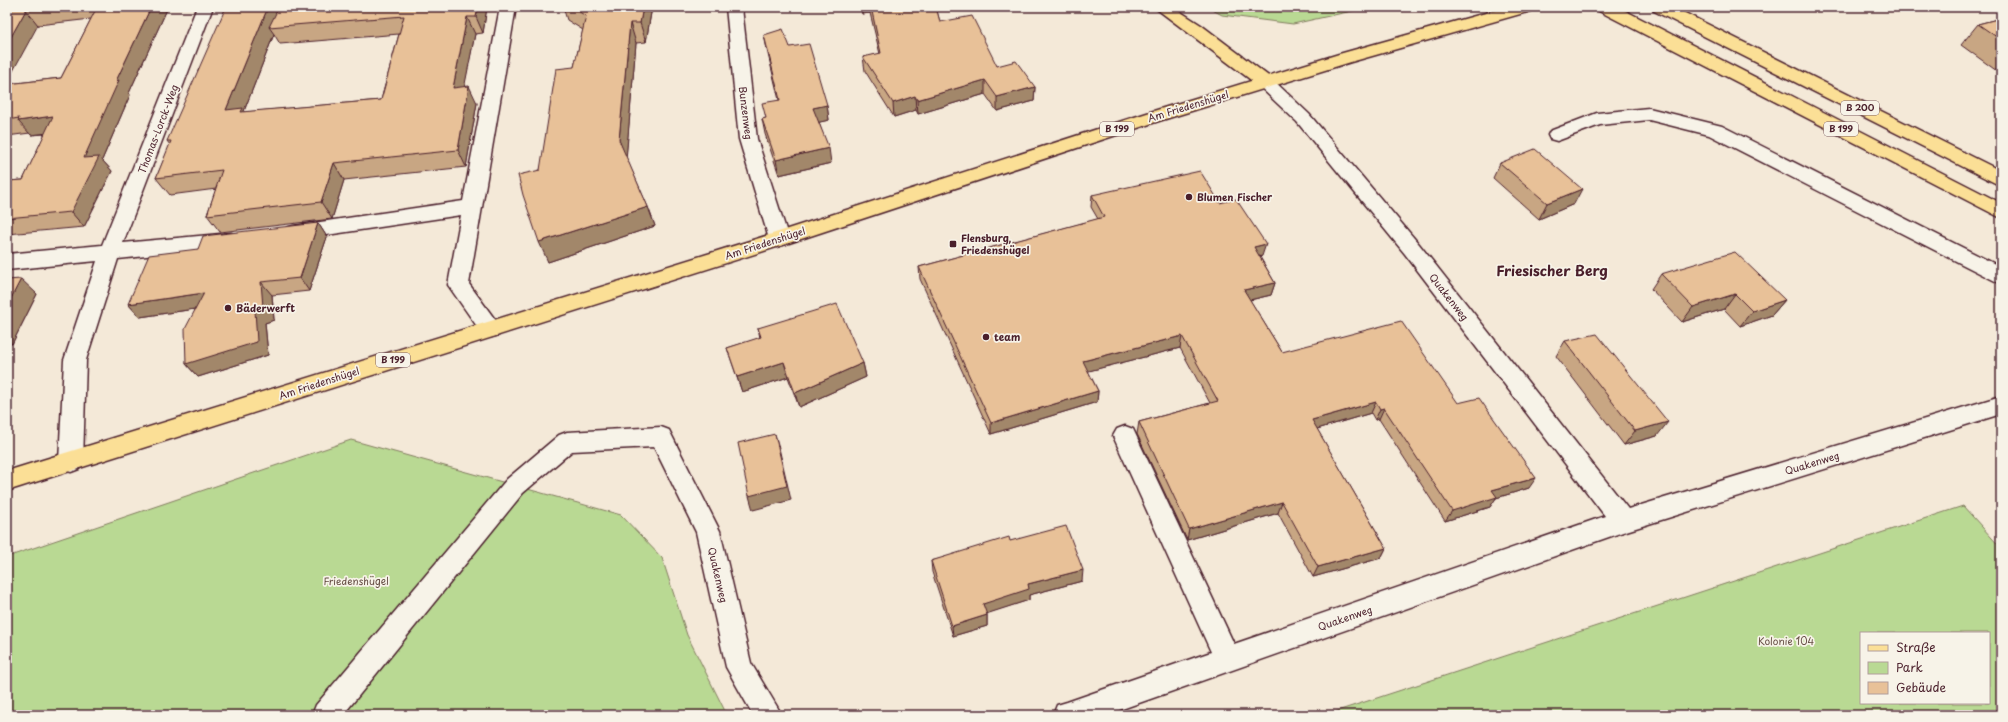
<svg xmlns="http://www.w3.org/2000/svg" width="2008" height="722" font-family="'Playpen Sans',sans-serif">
	<rect width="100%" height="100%" fill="#f4e9d8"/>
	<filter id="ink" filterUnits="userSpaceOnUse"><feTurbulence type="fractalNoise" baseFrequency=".025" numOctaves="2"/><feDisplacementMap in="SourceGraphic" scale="8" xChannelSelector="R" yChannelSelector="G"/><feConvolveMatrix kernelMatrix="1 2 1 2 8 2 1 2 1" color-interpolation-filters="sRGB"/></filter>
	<g filter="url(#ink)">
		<g fill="#b9d993" stroke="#827c5f" fill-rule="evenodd">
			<polygon points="1207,7 1370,7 1293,24 1222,15"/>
			<polygon points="351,440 621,515 662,558 687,635 727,715 7,715 7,557"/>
			<path d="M 1963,506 L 2001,548 L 2001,715 L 1325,715 ZM 1861,633 L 1989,633 L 1989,703 L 1861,703 Z"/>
		</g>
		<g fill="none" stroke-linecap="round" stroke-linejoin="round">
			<defs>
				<g id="minor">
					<polygon points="197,7 213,7 123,243 231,233 238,235 241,240 238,245 231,247 118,259 86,360 83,462 79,469 71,472 63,469 59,462 64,360 97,261 7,270 7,254 102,245"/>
					<polygon points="500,7 516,7 469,284 502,329 499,335 491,337 483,335 448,285 461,215 293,240 286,238 283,233 286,228 293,226 463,201"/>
					<polygon points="726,7 742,8 757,139 789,239 786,244 779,246 772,244 769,239 739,139"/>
					<polygon points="1265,76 1271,78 1309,114 1419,244 1628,509 2001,396 2001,414 1623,532 1105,715 1053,715 1057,705 1067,702 1211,652 1113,436 1117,429 1125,426 1133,429 1234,644 1605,516 1405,254 1297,122 1259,86 1256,82 1259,78"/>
					<polygon points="1649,108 1722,126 2001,267 2001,284 1709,135 1649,120 1600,125 1557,141 1550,139 1548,135 1550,131 1597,113"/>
					<polygon points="661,427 669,430 720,531 751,663 782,715 753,715 726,667 696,532 654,447 572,451 523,493 343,715 312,715 316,705 507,479 559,435 567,432"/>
				</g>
				<polygon id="major" points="1507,7 1533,7 1531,11 1351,62 1159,121 786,244 7,491 7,471 772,234 1147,113 1339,54"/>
				<g id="highway">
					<polygon points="1154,7 1173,7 1201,25 1271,78 1274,82 1271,86 1265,88 1259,86"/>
					<polygon points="1597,7 1618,7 2001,203 2001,218 1599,11"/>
					<polygon points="1652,7 1673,7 2001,171 2001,186 1654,11"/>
				</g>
			</defs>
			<use href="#minor" stroke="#4a1f2b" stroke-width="3"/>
			<use href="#major" stroke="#4a1f2b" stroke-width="3"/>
			<use href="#highway" stroke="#4a1f2b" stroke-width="3"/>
			<use href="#minor" fill="#f7f3e8" fill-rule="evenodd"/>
			<use href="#major" fill="#fbdf96" fill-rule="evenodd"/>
			<use href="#highway" fill="#fbdf96" fill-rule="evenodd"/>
		</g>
		<g fill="#c8a683" stroke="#4a1f2b" fill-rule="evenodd">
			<polygon points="7,7 168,7 129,93 130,95 102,160 112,171 84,227 7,234 7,181 23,180 45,134 31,135 30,133 7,136 7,84 61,78 91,19 38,25"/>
			<path d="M 487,7 L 483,33 L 475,34 L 464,86 L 477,103 L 466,167 L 344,180 L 332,219 L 220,232 L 207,215 L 216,189 L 170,195 L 156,178 L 170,145 L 167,141 L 276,12 ZM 274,34 L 280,44 L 399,34 L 381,100 L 245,112 L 244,111 Z"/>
			<polygon points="563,7 652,7 646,42 636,43 626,157 648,207 655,226 548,262 540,170 574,67 583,30 567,20"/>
			<polygon points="861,7 936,7 940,22 997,66 1035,87 1034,101 997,111 985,94 918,114 916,110 894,117 865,71 863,57 880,54 870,13 862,14"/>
			<polygon points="2001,18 2001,74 1961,45 1978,24"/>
			<polygon points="764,35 790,47 827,105 829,120 819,122 831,163 779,175 765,134 762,119 766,118 779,100 767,50"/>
			<polygon points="1500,163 1574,204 1539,219 1493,178"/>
			<polygon points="1092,195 1220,203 1262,256 1260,257 1275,283 1271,295 1250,300 1282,352 1458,403 1529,488 1496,498 1490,507 1445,521 1379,419 1375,420 1371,413 1317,429 1386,548 1381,558 1313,577 1278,513 1187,540 1137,434 1139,422 1210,403 1180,348 1088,371 1098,391 1097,402 991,434 920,279 919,267 1098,219 1091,207"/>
			<polygon points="318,223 327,237 309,291 272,295 274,320 265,323 268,355 198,377 186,364 195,309 140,317 128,304 198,249"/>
			<polygon points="1661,274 1785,300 1772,315 1740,326 1724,309 1682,322 1651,289"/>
			<polygon points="7,280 37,294 12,344 7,344"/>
			<polygon points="758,328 863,363 866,377 799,407 788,377 742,392 727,348 760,338"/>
			<polygon points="1565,341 1657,436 1624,445 1556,356"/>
			<polygon points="1010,541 1082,581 1029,595 1029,600 987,613 987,626 953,636 932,572 931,561"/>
		</g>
		<g fill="#a2876a" stroke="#4a1f2b">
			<polygon points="151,7 168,7 129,93 130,95 102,160 112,171 84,227 71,212 84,158 116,81"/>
			<polygon points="268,7 273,7 280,18 269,27 274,34 244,111 254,125 226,110"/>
			<polygon points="478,7 487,7 483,33 476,17"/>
			<polygon points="643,7 652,7 646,42 640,23"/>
			<polygon points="862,7 870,7 870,13 862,14"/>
			<polygon points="26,10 38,25 7,82 7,44"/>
			<polygon points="467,17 475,34 461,104 453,88"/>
			<polygon points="630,23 636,43 626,160 619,140"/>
			<polygon points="985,80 985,94 918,114 917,100"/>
			<polygon points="469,86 477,103 466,167 458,150"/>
			<polygon points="1035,87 1034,101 997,111 997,97"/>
			<polygon points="915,96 916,110 894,117 893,103"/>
			<polygon points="827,105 829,120 816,123 813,108"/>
			<polygon points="53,116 66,131 31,135 18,121"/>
			<polygon points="829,148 831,163 779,175 776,160"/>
			<polygon points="334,163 344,180 332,219 321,202"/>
			<polygon points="1582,189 1574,204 1539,219 1547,203"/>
			<polygon points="648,207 655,226 548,262 539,242"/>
			<polygon points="318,223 327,237 309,291 300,278"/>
			<polygon points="1266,244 1262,256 1251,259 1254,247"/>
			<polygon points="21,279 37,294 12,344 7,340 7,306"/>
			<polygon points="261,282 272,295 274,320 265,323 268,355 198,377 186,364"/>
			<polygon points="1275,283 1271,295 1241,302 1244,290"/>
			<polygon points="204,293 215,306 140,317 128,304"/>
			<polygon points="1735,294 1724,309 1682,322 1693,307"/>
			<polygon points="1785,300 1772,315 1740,326 1752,311"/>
			<polygon points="1182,336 1180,348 1081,373 1083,361"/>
			<polygon points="784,362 788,377 742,392 737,377"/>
			<polygon points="863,363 866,377 799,407 795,393"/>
			<polygon points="1098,391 1097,402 991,434 991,423"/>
			<polygon points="1376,402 1371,413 1307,432 1312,420"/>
			<polygon points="1384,408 1379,419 1375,420 1380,409"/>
			<polygon points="1668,422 1657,436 1624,445 1635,431"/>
			<polygon points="775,434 779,448 791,500 753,510 749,496"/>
			<polygon points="1536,478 1529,488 1496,498 1490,507 1445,521 1452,511 1492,490"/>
			<polygon points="1282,502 1278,513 1187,540 1189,529"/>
			<polygon points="1386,548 1381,558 1313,577 1318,567"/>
			<polygon points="1083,570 1082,581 1029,595 1029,600 983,615 983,604 1028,584"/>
			<polygon points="987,615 987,626 953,636 952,626"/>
		</g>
		<g fill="#e8c198" stroke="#4a1f2b">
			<polygon points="7,7 55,7 26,10 7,44"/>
			<polygon points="97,7 151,7 116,81 119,80 84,158 99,157 71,212 7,218 7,181 23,180 53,116 18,121 19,118 7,120 7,84 61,78"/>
			<polygon points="226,7 268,7 226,110 243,108 241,112 381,100 404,16 269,27 279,7 478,7 476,17 467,17 453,88 469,86 458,150 334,163 321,202 207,215 222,170 156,178 171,141 167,141"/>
			<polygon points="571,7 643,7 640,23 630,23 619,140 648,207 539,242 523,195 518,175 540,170 556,69 574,67 586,16"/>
			<polygon points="871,7 936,7 940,22 972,16 997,66 1016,61 1035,87 997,97 985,80 917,100 915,96 893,103 863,57 881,53"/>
			<polygon points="2001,18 2001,40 1978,24"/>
			<polygon points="783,29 790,47 809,44 827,105 813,108 829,148 776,160 762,119 766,118 762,103 780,100 764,35"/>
			<polygon points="1535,149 1582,189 1547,203 1500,163"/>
			<polygon points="1200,171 1220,203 1236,199 1266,244 1254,247 1275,283 1244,290 1282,352 1401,321 1458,403 1479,398 1536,478 1492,490 1497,497 1452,511 1384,408 1380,409 1376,402 1312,420 1386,548 1318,567 1282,502 1189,529 1139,422 1218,401 1182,336 1083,361 1098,391 991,423 919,267 1104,217 1092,195"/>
			<polygon points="318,223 300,278 261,282 263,307 255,310 257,342 186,364 185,329 204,293 128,304 149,255 198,249 203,236"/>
			<polygon points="1735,252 1785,300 1752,311 1735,294 1693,307 1661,274"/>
			<polygon points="21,279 7,306 7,280"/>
			<polygon points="837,304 863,363 795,393 784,362 737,377 727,348 761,337 758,328"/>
			<polygon points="1597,334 1668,422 1635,431 1565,341"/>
			<polygon points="775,434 787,486 749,496 738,443"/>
			<polygon points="1066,526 1083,570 1028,584 1029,589 983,604 987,615 952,626 931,561 1009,537 1010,541"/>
		</g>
	</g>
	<g fill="#4a1f2b" stroke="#f7f3e8" stroke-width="1.5">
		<circle cx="1189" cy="197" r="4"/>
		<rect x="949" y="240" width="8" height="8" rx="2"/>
		<circle cx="228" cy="308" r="4"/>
		<circle cx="986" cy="337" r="4"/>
	</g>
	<g text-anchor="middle" stroke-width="3.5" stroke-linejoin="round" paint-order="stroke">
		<g fill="#f7f3e8" stroke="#7e5f64" stroke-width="1">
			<rect x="1841" y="101" width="38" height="14" rx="3"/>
			<rect x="1100" y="122" width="34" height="14" rx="3"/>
			<rect x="1824" y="122" width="34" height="14" rx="3"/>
			<rect x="376" y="353" width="34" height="14" rx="3"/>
		</g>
		<g font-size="9" font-weight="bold" fill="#4a1f2b">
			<text x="1860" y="111">B 200</text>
			<text x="1117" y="132">B 199</text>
			<text x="1841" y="132">B 199</text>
			<text x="393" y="363">B 199</text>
		</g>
		<g font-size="10" fill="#4a1f2b" stroke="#f7f3e8">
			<text transform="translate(1188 106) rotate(-17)" y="4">Am Friedenshügel</text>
			<text transform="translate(746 113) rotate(83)" y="4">Bunzenweg</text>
			<text transform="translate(158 129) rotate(-69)" y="4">Thomas-Lorck-Weg</text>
			<text transform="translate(765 243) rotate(-18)" y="4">Am Friedenshügel</text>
			<text transform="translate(1449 297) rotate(52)" y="4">Quakenweg</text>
			<text transform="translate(319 383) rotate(-18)" y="4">Am Friedenshügel</text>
			<text transform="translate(1812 463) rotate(-17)" y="4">Quakenweg</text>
			<text transform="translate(718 575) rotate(77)" y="4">Quakenweg</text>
			<text transform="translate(1345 618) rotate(-19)" y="4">Quakenweg</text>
		</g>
		<g font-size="10" font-weight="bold" fill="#4a1f2b" stroke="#f7f3e8" text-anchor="start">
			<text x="1197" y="201">Blumen Fischer</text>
			<text x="961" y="242">Flensburg,<tspan x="961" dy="12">Friedenshügel</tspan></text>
			<text x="236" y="312">Bäderwerft</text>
			<text x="994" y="341">team</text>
		</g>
		<g font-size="10" fill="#664e45" stroke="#f7f3e8">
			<text x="356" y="585">Friedenshügel</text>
			<text x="1786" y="645">Kolonie 104</text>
		</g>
		<g font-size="14" font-weight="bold" fill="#4a1f2b" stroke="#f7f3e8">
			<text x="1552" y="276">Friesischer Berg</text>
		</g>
	</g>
	<rect width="2008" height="722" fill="none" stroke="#f7f3e8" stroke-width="24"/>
	<rect x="12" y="12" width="1984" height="698" fill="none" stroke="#4a1f2b" stroke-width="1.5" filter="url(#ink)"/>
	<rect x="1860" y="632" width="130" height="72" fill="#f7f3e8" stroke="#b29e9c"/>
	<rect x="1868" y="645" width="20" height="6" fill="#fbdf96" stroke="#b29e9c"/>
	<text x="1896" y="652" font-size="12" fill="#4a1f2b">Straße</text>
	<rect x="1868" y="662" width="20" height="12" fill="#b9d993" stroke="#b29e9c"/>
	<text x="1896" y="672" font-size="12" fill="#4a1f2b">Park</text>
	<rect x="1868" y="682" width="20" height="12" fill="#e8c198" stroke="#b29e9c"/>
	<text x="1896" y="692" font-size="12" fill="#4a1f2b">Gebäude</text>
</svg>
